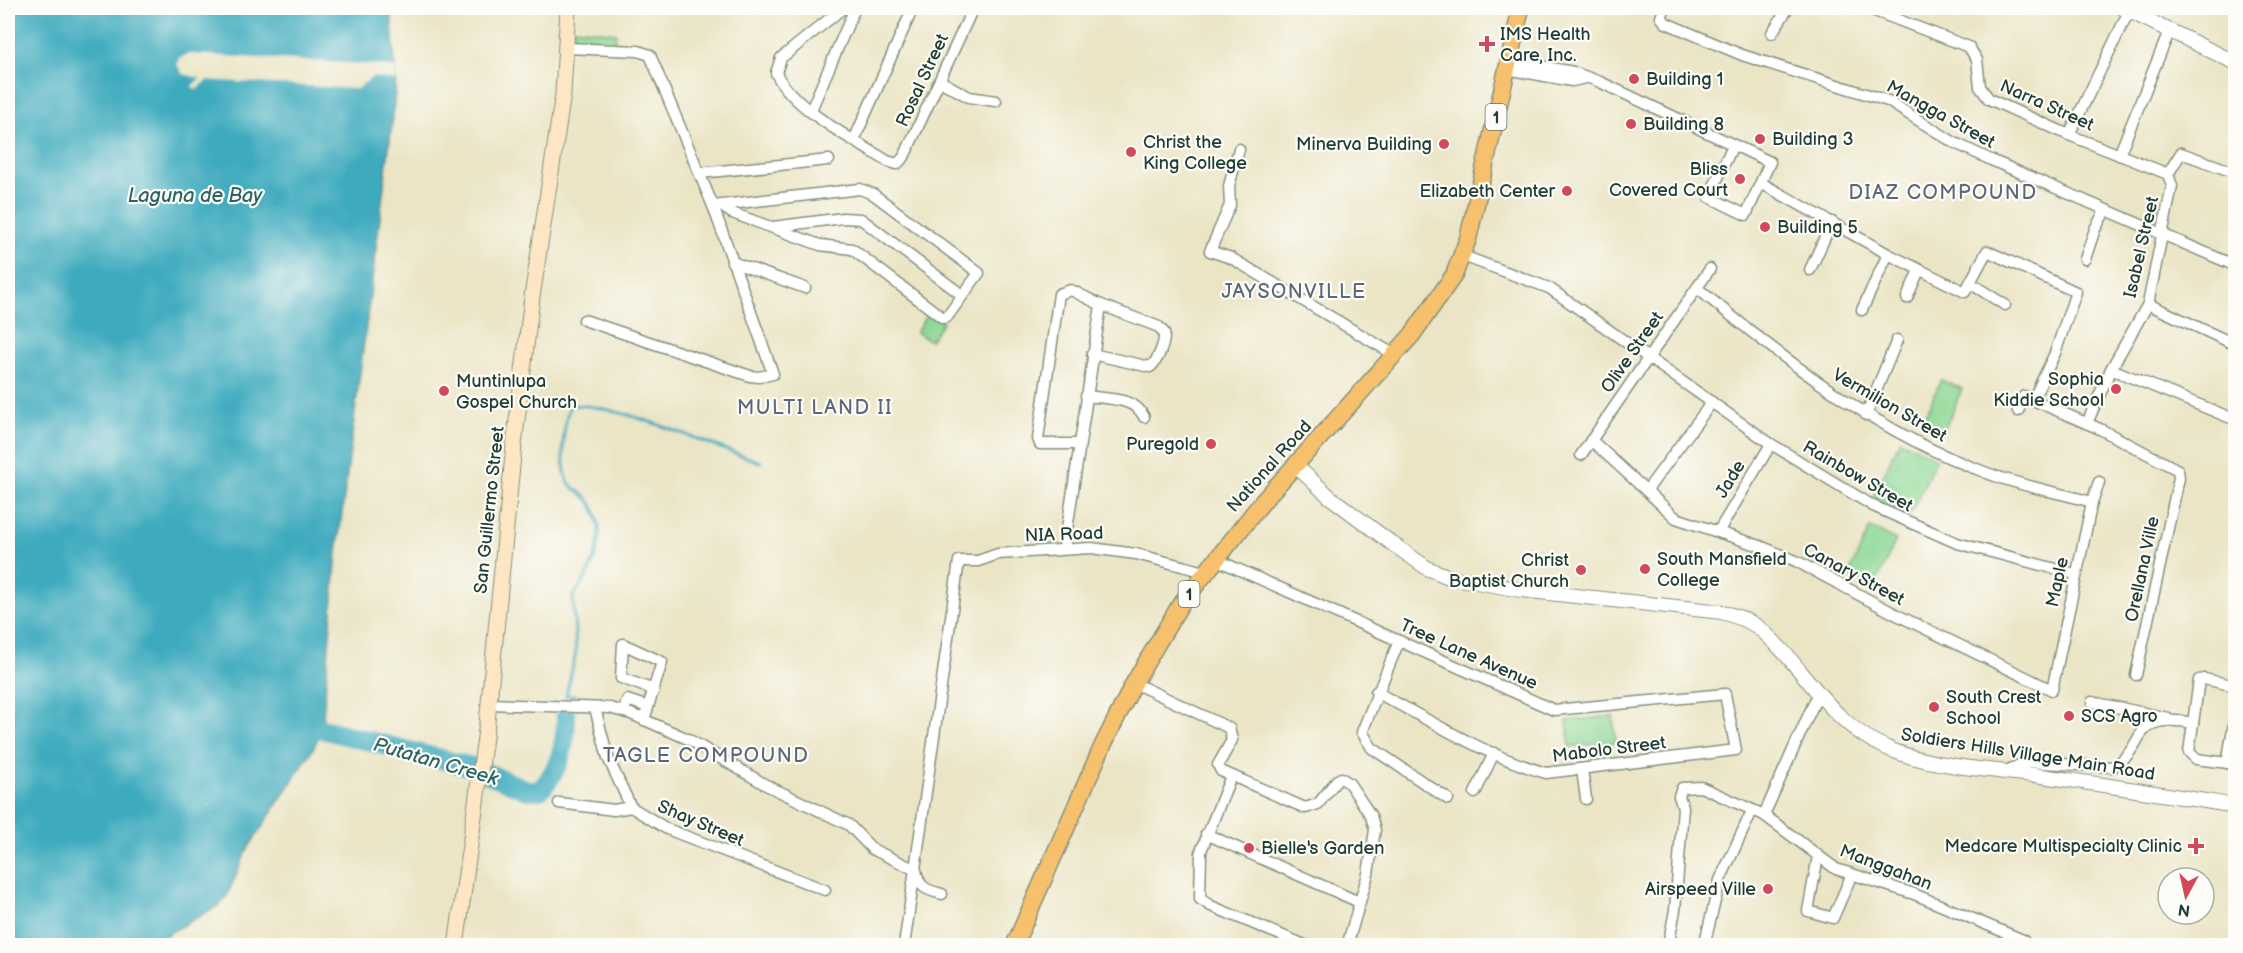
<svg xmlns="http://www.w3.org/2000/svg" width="2243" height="953" font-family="'Balsamiq Sans',sans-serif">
	<rect width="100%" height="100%" fill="#fdfcf7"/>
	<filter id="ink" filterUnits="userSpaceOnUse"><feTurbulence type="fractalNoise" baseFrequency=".0167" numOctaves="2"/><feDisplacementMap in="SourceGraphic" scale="12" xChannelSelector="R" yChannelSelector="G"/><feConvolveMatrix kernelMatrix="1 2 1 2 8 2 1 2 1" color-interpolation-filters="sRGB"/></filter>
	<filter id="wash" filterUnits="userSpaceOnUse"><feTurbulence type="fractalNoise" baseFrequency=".008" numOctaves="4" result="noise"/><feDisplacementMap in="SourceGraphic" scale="24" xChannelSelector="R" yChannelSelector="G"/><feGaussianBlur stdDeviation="1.35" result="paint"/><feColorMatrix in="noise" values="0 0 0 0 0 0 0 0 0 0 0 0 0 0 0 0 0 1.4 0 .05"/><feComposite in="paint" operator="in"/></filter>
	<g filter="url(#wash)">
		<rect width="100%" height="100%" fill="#ebe5c6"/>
		<g fill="#8dd894" stroke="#568a64" stroke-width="1.5">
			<polygon points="574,28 616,33 614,46 573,42"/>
			<polygon points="928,313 943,322 930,341 916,332"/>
			<polygon points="1941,380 1962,389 1943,433 1922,423"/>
			<polygon points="1900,440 1937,458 1909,516 1872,499"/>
			<polygon points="1870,528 1896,540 1874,587 1848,575"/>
			<polygon points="1613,716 1616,742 1570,747 1567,721"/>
		</g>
		<polygon fill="#3eaabe" stroke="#2e7479" stroke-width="1.5" points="8,8 391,8 396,80 392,124 337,552 322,729 313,749 247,850 226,898 218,906 148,945 8,945"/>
		<polygon fill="#ebe5c6" points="190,54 376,65 395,68 396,80 372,77 357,89 208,80 196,90 192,86 200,78 183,74 177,64 179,58"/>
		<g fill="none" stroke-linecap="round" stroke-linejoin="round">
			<path stroke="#3eaabe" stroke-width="3" d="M 576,695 L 566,696 L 576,652 L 573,596 C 594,571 612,527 587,498 C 580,491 571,489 567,479 C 560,456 563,427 570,405 C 622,404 708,446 761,462"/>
			<path stroke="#3eaabe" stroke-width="20" d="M 322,729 L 472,767 L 527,790 L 540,790 C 560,770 566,744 566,716"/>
		</g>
	</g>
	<g filter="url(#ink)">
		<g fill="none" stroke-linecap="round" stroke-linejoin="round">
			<defs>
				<g id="minor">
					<path d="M 843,8 L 781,58 L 776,73 C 793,109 854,140 887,161 L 897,164 L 904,157 L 973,8"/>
					<polyline points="1665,8 1661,17 1666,23 1742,55 1888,101 1953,142 1991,160 2236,266"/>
					<polyline points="1867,8 1969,47 1977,60 1980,87 1989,99 2069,135 2168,174"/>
					<polyline points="1772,33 1788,8"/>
					<polyline points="566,48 638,51 650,55 713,206 773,374 759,377 750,376 584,320"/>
					<polyline points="1509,60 1573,72 1600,82 1770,162 1746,215 1709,197 1733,145"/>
					<polyline points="1507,69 1572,81 1586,78"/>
					<polyline points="940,81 969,97 996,101"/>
					<polyline points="811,110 855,8"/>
					<polyline points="2069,135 2129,11"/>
					<polyline points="854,140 913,8"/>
					<polyline points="1239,149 1229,186 1230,205 1210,251 1231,258 1395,355"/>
					<polyline points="2119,155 2169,32"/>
					<polyline points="700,173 829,160"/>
					<polyline points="2168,174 2181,153 2236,173"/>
					<polyline points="1761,183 1888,254 1965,292 1987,251 2076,292 2055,353 2033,400"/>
					<polyline points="713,206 860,189 873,194 979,273 947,317 943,318 852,249 820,245 732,213 723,207"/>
					<polyline points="773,227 843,218 861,219 962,295"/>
					<polyline points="1463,256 1549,288 1771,444 1873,506 1957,543 2075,574"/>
					<polyline points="2085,259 2095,229 2105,211"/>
					<polyline points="732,262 805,288"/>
					<polyline points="1810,270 1832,222"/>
					<polyline points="1970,283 2005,305"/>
					<path d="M 1697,288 C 1786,361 1877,433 1987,473 C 2020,486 2057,492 2092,502"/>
					<polyline points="1907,298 1919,270"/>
					<polyline points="2148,304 2236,345"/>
					<polyline points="1862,310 1888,254"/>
					<polyline points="2111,369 2236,420"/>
					<path d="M 1086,396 C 1106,399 1135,397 1144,417"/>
					<polyline points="2018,411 2024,396 2100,429 2178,470 2179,478 2136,675"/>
					<polyline points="1866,415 1897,340"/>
					<polyline points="2087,423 2111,369 2148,304 2172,186 2168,174"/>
					<polyline points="1591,440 1676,518 1760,546 1796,561 1897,615 2052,690 2092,502 2099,482"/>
					<path d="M 1078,444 L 1040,444 L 1038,439 L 1059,294 L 1071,290 L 1101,305 L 1159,327 L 1164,333 C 1165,343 1158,361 1150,367 L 1092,354"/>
					<polyline points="1581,455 1710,269"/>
					<polyline points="1647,490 1712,402"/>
					<polyline points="1718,532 1771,444"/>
					<polyline points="1064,549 1101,305"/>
					<path d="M 1215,559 L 1554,710 L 1725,694 L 1736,750 L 1546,773 C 1486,756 1431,721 1376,692"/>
					<polyline points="1399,641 1362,732 1372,748 1448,799"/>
					<polyline points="1134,683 1229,728 1232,740 1218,765 1221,771 1305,808 1318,804 1337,780 1341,778 1349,783 1371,816 1375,830 1368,874 1347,946"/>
					<polyline points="2236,686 2204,679 2199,680 2189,752 2196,759 2236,764"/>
					<polyline points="2092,702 2168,718"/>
					<path d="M 489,704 L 610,708 L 631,714 L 688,739 L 766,785 L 849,825 L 872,849 L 916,870 C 919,887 925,890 942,894"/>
					<polyline points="595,708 608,758 631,807 667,829 825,890"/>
					<polyline points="624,712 627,700 648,707"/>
					<polyline points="644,720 662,662 623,644 621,678 654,690"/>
					<polyline points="2227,763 2236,712"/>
					<polyline points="1582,769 1586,799"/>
					<path d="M 2006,771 L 2026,762 L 2113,767 C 2148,747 2128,711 2193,723"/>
					<polyline points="1231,776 1201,851 1200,899 1211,906 1307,946"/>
					<polyline points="1475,793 1494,753"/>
					<polyline points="559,803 614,810 631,807"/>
					<polyline points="1764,815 1818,694"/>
					<polyline points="1206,834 1359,902"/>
					<polyline points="1818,856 1808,911 1833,918 1852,874"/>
					<polyline points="904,946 959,561 978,561 998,554 1091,548 1136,554 1205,572"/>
					<polyline points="1668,946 1675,910 1683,808 1679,796 1682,788 1701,787 1764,815 1836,869 1914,894 2023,940 2024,946"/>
					<polyline points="1704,946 1720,880 1752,811"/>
				</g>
				<g id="tertiary">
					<polyline points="2123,8 2236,63"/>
					<path d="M 1295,465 L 1330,497 L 1390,542 L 1427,568 L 1449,577 L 1521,590 L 1722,612 C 1734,616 1748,619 1759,628 C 1805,666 1828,723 1887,748 C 1926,766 1990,770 2034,775 C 2101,784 2168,795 2236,806"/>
				</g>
				<polyline id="secondary" points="456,946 487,723 514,445 532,297 563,94 568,8"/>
				<polyline id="trunk" points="1014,946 1103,745 1134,683 1180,605 1264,500 1412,335 1454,275 1468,239 1521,8"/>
			</defs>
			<use href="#minor" stroke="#85917d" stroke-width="13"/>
			<use href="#tertiary" stroke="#85917d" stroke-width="16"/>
			<use href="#secondary" stroke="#85917d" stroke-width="17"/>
			<use href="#trunk" stroke="#85917d" stroke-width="19"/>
			<use href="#minor" stroke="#fff" stroke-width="10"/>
			<use href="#tertiary" stroke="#fff" stroke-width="14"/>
			<use href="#secondary" stroke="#fce6c4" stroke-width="15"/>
			<use href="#trunk" stroke="#f7c06c" stroke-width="16"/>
		</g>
	</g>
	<g fill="#d1495b" stroke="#fdfcf7" stroke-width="2">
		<path d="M1484 35h6v6h6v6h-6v6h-6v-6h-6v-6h6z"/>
		<circle cx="1634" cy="79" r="6"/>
		<circle cx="1631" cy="124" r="6"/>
		<circle cx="1760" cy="139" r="6"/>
		<circle cx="1444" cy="144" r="6"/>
		<circle cx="1131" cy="152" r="6"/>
		<circle cx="1740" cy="179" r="6"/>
		<circle cx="1567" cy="191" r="6"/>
		<circle cx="1765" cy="227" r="6"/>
		<circle cx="2116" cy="389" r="6"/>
		<circle cx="444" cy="391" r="6"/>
		<circle cx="1211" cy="444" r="6"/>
		<circle cx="1645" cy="569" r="6"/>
		<circle cx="1581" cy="570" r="6"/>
		<circle cx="1934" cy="707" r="6"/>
		<circle cx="2069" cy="716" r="6"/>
		<path d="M2193 837h6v6h6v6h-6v6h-6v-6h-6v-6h6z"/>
		<circle cx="1249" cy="848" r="6"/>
		<circle cx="1768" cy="889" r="6"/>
	</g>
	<g text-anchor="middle" stroke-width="4.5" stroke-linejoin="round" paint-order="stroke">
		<g fill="#fdfcf7" stroke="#62766e" stroke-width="1.5">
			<rect x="1485.5" y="104" width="21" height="26" rx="4.5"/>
			<rect x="1178.5" y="581" width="21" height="26" rx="4.5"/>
		</g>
		<g font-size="16" font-weight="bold" fill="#1f3d34">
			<text x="1496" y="123">1</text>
			<text x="1189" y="600">1</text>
		</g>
		<g font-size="18" fill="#1f3d34" stroke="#fdfcf7" text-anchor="start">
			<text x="1500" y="40">IMS Health<tspan x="1500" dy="21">Care, Inc.</tspan></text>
			<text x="1646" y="85">Building 1</text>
			<text x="1643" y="130">Building 8</text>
			<text x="1772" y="145">Building 3</text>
			<text x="1143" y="148">Christ the<tspan x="1143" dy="21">King College</tspan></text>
			<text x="1432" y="150" text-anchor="end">Minerva Building</text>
			<text x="1728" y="175" text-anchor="end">Bliss<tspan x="1728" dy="21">Covered Court</tspan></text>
			<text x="1555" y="197" text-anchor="end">Elizabeth Center</text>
			<text x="1777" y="233">Building 5</text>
			<text x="2104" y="385" text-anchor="end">Sophia<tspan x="2104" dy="21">Kiddie School</tspan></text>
			<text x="456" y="387">Muntinlupa<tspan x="456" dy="21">Gospel Church</tspan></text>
			<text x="1199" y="450" text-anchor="end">Puregold</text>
			<text x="1657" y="565">South Mansfield<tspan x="1657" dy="21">College</tspan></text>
			<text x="1569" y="566" text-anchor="end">Christ<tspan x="1569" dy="21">Baptist Church</tspan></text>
			<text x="1946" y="703">South Crest<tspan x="1946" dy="21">School</tspan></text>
			<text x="2081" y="722">SCS Agro</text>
			<text x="2182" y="852" text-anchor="end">Medcare Multispecialty Clinic</text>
			<text x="1261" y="854">Bielle's Garden</text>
			<text x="1756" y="895" text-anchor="end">Airspeed Ville</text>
		</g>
		<g font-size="18" fill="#1f3d34" stroke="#fdfcf7">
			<text transform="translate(922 80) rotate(-65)" y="6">Rosal Street</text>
			<text transform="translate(2047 105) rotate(24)" y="6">Narra Street</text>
			<text transform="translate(1941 114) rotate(29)" y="6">Mangga Street</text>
			<text transform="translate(2141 247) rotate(-77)" y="6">Isabel Street</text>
			<text transform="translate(1632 352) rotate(-55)" y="6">Olive Street</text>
			<text transform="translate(1890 405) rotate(30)" y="6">Vermilion Street</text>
			<text transform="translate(1269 466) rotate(-48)" y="6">National Road</text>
			<text transform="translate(1858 476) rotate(30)" y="6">Rainbow Street</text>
			<text transform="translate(1730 479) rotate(-59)" y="6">Jade</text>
			<text transform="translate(489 510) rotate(-84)" y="6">San Guillermo Street</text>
			<text transform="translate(1064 534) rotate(-2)" y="6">NIA Road</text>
			<text transform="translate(2142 569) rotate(-78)" y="6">Orellana Ville</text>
			<text transform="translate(1854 574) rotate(28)" y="6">Canary Street</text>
			<text transform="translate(2057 582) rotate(-78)" y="6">Maple</text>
			<text transform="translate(1469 654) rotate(24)" y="6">Tree Lane Avenue</text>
			<text transform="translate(1609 749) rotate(-7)" y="6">Mabolo Street</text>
			<text transform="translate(2028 754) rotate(9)" y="6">Soldiers Hills Village Main Road</text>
			<text transform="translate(701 823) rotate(23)" y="6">Shay Street</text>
			<text transform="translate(1886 867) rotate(21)" y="6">Manggahan</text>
		</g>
		<g font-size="20" letter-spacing="1.5" fill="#5c677b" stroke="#fdfcf7">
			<text x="1943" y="199">DIAZ COMPOUND</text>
			<text x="1294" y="298">JAYSONVILLE</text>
			<text x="815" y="414">MULTI LAND II</text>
			<text x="706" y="762">TAGLE COMPOUND</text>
		</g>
		<g font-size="20" font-style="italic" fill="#2a6364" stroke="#fdfcf7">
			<text x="195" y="202">Laguna de Bay</text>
			<text transform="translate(436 761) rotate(16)" y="7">Putatan Creek</text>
		</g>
	</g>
	<rect width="2243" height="953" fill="none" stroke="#fdfcf7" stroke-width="30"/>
	<g transform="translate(2186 896) rotate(188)"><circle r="28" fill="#fdfcf7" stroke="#a4b0a9" stroke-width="1.5"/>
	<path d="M0-4.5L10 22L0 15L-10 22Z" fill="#d1495b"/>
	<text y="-9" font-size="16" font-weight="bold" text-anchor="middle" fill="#1f3d34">N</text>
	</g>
</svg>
